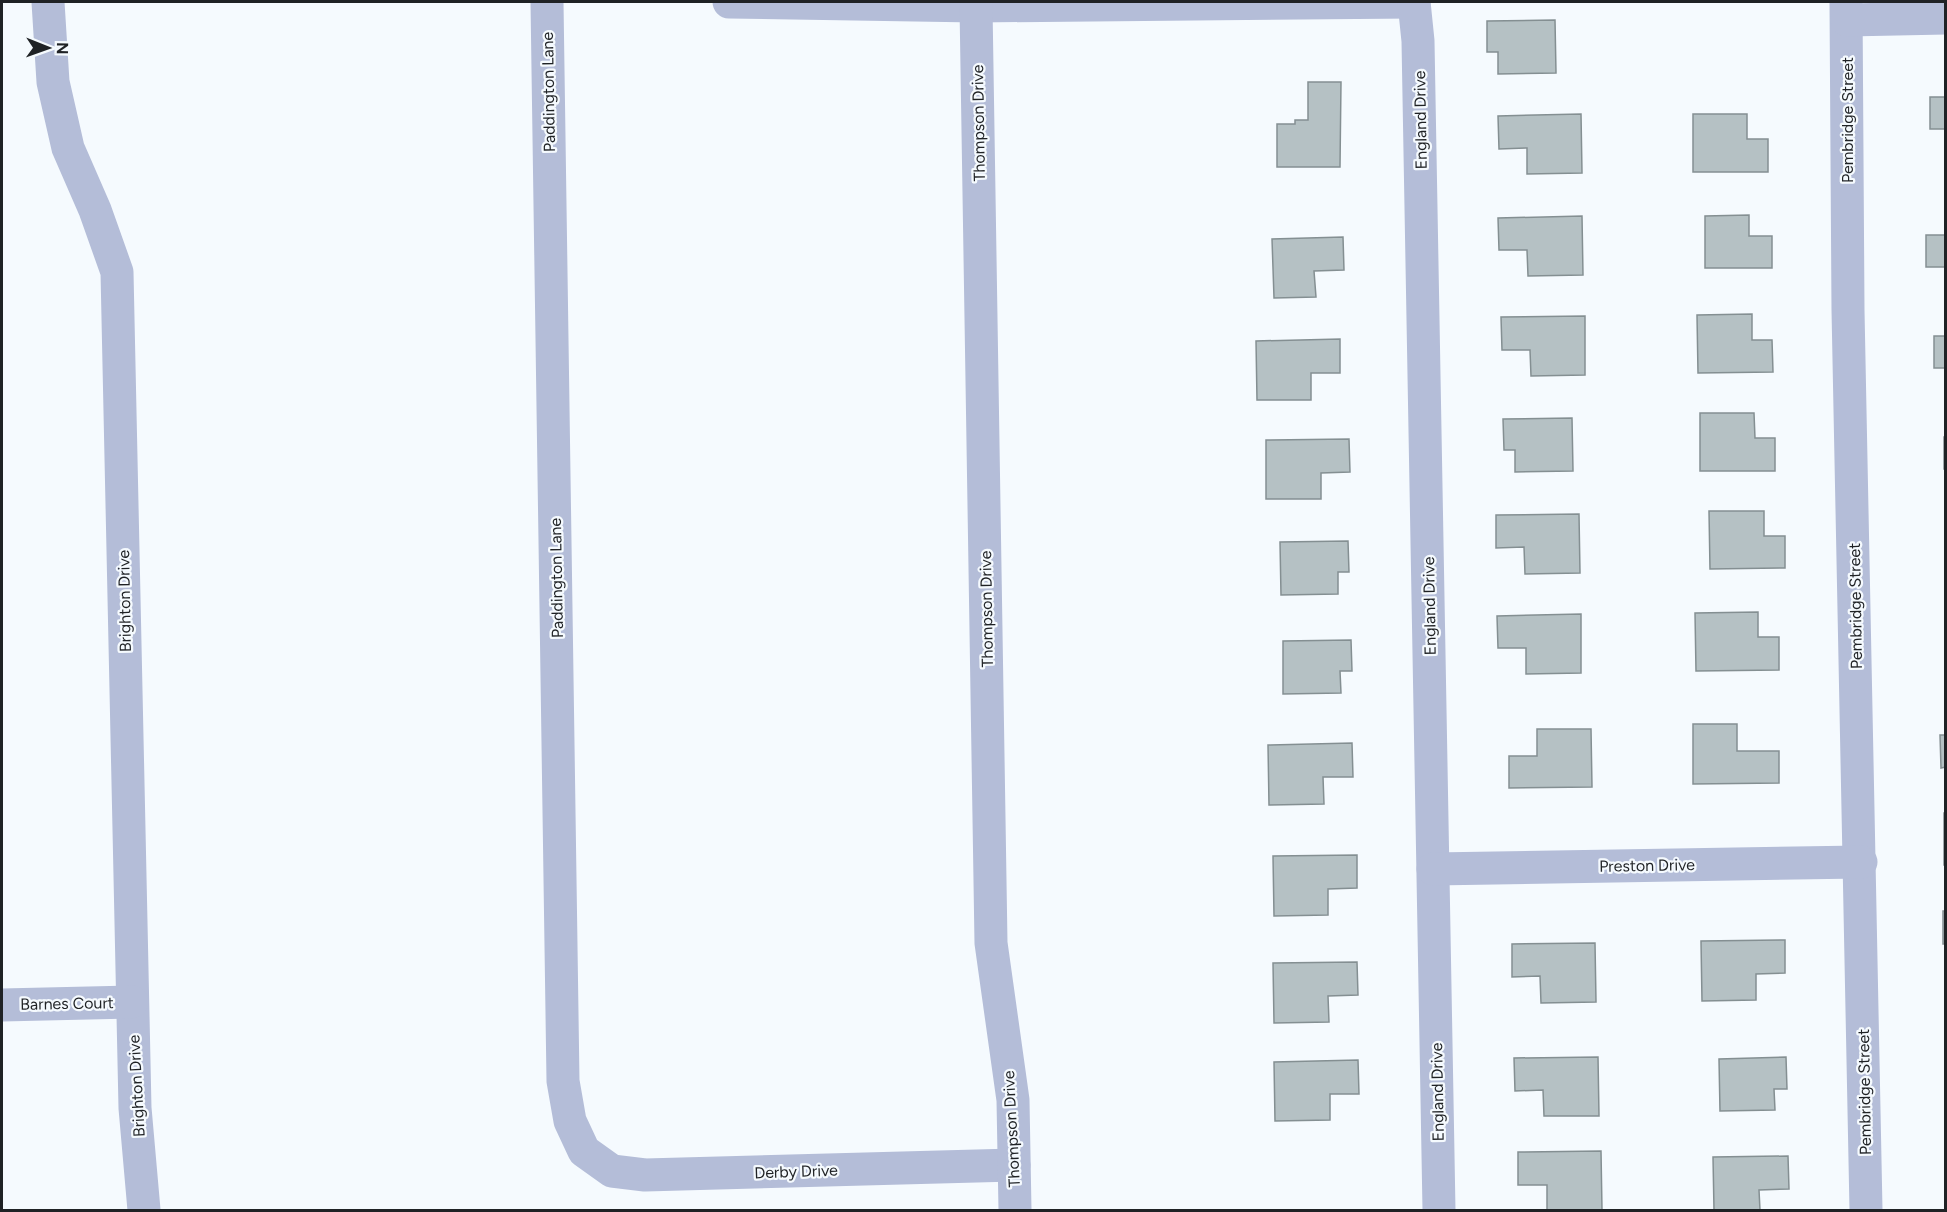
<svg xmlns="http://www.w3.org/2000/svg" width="1947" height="1212" font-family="Figtree,sans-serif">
	<rect width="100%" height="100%" fill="#f5fafe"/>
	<g fill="#b5c1c4" stroke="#848f92" stroke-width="1.5">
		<polygon points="1555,20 1556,73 1498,74 1498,52 1487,52 1487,21"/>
		<polygon points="1308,82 1341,82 1340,167 1277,167 1277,124 1295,124 1295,120 1308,120"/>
		<rect x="1930" y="97" width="16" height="32"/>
		<polygon points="1581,114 1582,173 1527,174 1527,148 1499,149 1498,116"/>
		<polygon points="1693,114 1747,114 1747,139 1768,139 1768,172 1693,172"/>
		<polygon points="1749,215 1749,236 1772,236 1772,268 1705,268 1705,216"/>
		<polygon points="1582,216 1583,275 1528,276 1527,250 1499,250 1498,218"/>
		<rect x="1926" y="235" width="20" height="32"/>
		<polygon points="1343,237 1344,270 1314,271 1316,297 1274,298 1272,239"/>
		<polygon points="1752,314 1752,340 1772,340 1773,372 1698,373 1697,315"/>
		<polygon points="1585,316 1585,375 1531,376 1530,350 1502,350 1501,317"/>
		<rect x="1934" y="336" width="12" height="32"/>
		<polygon points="1340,339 1340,373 1311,373 1311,400 1257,400 1256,341"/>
		<polygon points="1700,413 1754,413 1755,438 1775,438 1775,471 1700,471"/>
		<polygon points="1572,418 1573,471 1515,472 1515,450 1504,450 1503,419"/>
		<rect x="1944" y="437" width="2" height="32"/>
		<polygon points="1349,439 1350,472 1321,473 1321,499 1266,499 1266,440"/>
		<polygon points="1709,511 1764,511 1764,536 1785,536 1785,568 1710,569"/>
		<polygon points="1579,514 1580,573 1525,574 1524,547 1496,548 1496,515"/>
		<polygon points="1348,541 1349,572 1338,572 1338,594 1281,595 1280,542"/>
		<polygon points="1758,612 1758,637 1779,637 1779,670 1696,671 1695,613"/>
		<polygon points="1581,614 1581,673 1526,674 1526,648 1498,648 1497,616"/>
		<polygon points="1351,640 1352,671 1340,671 1341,693 1283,694 1283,641"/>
		<polygon points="1693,724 1737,724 1737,751 1779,751 1779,783 1693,784"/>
		<polygon points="1537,729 1591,729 1592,787 1509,788 1509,756 1537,756"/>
		<polygon points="1940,735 1946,735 1946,767 1941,768"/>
		<polygon points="1352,743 1353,777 1323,777 1324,804 1269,805 1268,745"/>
		<rect x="1944" y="813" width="2" height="52"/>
		<polygon points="1357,855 1357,888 1328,889 1328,915 1274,916 1273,856"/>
		<rect x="1943" y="911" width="3" height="33"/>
		<polygon points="1785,940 1785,973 1756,974 1756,1000 1702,1001 1701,941"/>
		<polygon points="1595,943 1596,1002 1541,1003 1540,976 1512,977 1512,944"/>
		<polygon points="1357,962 1358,995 1328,996 1329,1022 1274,1023 1273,963"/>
		<polygon points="1598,1057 1599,1116 1544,1116 1543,1090 1515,1091 1514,1058"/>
		<polygon points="1786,1057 1787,1089 1774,1089 1775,1110 1720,1111 1719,1059"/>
		<polygon points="1358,1060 1359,1094 1330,1094 1330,1120 1275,1121 1274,1062"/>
		<polygon points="1601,1151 1602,1210 1547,1210 1547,1185 1518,1185 1518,1152"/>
		<polygon points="1788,1156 1789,1189 1759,1190 1760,1210 1714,1210 1713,1157"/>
	</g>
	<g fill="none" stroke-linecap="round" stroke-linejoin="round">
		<g stroke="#b4bdd8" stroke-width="33">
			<polyline points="48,2 53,82 68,148 95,210 117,272 135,1108 144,1210"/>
			<polyline points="547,2 563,1081 570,1121 584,1151 612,1171 645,1175 1014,1165"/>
			<polyline points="729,2 976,6 1414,2"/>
			<polyline points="1414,2 1418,41 1439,1210"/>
			<polyline points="1846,2 1848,310 1866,1210"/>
			<polyline points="976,6 991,943 1013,1100 1015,1210"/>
			<polyline points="1847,20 1946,18"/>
			<polyline points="1433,869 1861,862"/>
			<polyline points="2,1005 132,1002"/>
		</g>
	</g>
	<g text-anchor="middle" stroke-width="4.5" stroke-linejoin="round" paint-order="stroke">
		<g font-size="16" fill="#1f2225" stroke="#f5fafe">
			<text transform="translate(548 92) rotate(-91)" y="6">Paddington Lane</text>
			<text transform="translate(1420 120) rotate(-91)" y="6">England Drive</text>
			<text transform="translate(1847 120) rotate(-90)" y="6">Pembridge Street</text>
			<text transform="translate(978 123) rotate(-91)" y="6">Thompson Drive</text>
			<text transform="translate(556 578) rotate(-91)" y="6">Paddington Lane</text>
			<text transform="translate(124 601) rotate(-91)" y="6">Brighton Drive</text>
			<text transform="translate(1429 606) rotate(-91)" y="6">England Drive</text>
			<text transform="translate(1855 606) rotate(-91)" y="6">Pembridge Street</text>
			<text transform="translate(986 609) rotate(-91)" y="6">Thompson Drive</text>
			<text transform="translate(1647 865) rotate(-1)" y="6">Preston Drive</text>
			<text transform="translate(67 1003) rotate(-1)" y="6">Barnes Court</text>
			<text transform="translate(136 1086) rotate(-93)" y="6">Brighton Drive</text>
			<text transform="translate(1437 1092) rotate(-91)" y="6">England Drive</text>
			<text transform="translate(1864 1092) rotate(-91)" y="6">Pembridge Street</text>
			<text transform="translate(1011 1129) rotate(-93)" y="6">Thompson Drive</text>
			<text transform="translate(796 1171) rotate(-2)" y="6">Derby Drive</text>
		</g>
	</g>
	<rect width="1947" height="1212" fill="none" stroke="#1f2225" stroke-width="6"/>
	<g transform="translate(48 48) rotate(91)" stroke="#f5fafe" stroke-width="4.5" paint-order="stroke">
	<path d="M0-4.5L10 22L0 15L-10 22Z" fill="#1f2225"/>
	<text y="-9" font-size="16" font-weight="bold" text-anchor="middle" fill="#1f2225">N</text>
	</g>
</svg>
